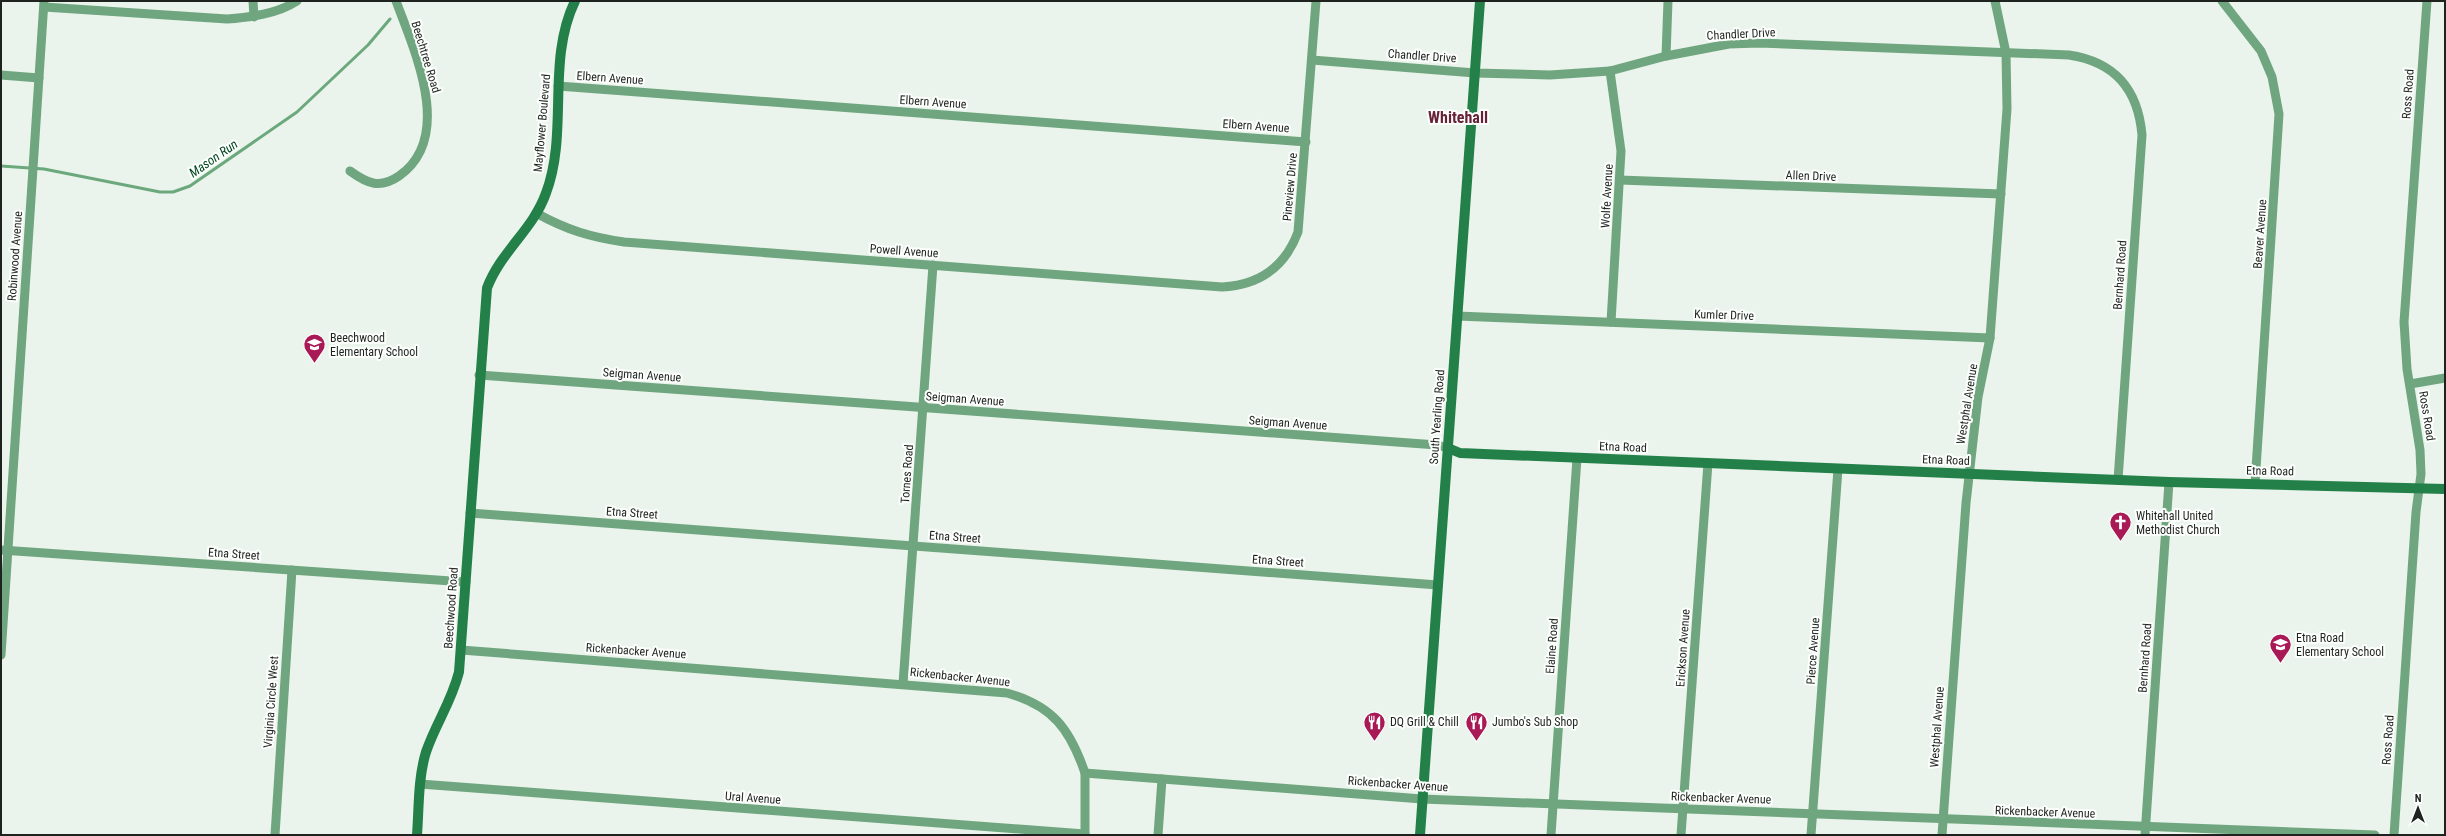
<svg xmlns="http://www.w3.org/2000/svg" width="2446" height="836" font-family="'Roboto Condensed',sans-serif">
	<rect width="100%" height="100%" fill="#eaf4ec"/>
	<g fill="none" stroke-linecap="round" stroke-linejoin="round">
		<polyline stroke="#6ba87c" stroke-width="3" points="1,166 44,169 160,192 173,192 190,186 297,112 368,45 390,19"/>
		<g stroke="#70a67f" stroke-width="9">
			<polyline points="253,1 254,17"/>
			<polyline points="2222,1 2261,51 2272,77 2279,114 2255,484"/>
			<path d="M 44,7 L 227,19 C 251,17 277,14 297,1"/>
			<polyline points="1666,56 1668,1"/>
			<path d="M 1312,60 L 1475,73 L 1550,75 L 1610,71 L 1666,56 L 1729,44 L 1759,43 L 2069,55 C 2115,62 2138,89 2142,135 L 2118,480"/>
			<polyline points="1610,71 1621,151 1611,322"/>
			<polyline points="1,75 39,78"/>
			<polyline points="558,86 1306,142"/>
			<path d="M 350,171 C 368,184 380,189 399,176 C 455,137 414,50 396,1"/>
			<polyline points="1620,180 2001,194"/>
			<path d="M 536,213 C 567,230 590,237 624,242 L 1222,287 C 1260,285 1285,267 1298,232 L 1316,1"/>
			<polyline points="1457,316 1990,338"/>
			<polyline points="479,375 1437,445 1448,448"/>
			<polyline points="2410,384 2445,378"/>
			<polyline points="470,513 1438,585"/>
			<polyline points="1,550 466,582"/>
			<path d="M 461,650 L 1007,693 C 1053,706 1070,729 1085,773 L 1422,799 L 2375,835"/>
			<polyline points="1,655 44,1"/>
			<polyline points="903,684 933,265"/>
			<polyline points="420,784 1085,834"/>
			<polyline points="275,835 292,570"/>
			<polyline points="1085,835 1085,773"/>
			<polyline points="1158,835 1162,779"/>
			<polyline points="1551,835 1577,458"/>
			<polyline points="1681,835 1708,463"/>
			<polyline points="1811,835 1838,469"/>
			<polyline points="1942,835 1966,503 1978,397 1990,338 2007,109 2006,53 1995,1"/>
			<polyline points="2145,835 2169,482"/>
			<polyline points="2394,835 2416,512 2421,474 2420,450 2407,369 2404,322 2427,1"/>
		</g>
		<g stroke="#248049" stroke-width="10">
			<polyline points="1448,448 1460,453 2169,482 2445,489"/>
			<path d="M 417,835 C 419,808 418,778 426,752 C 436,723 451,703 459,672 L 487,288 C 501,251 533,230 546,193 C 569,132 546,61 575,1"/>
			<polyline points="1420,835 1480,1"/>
		</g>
	</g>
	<defs>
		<symbol id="school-pin" viewBox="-11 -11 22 30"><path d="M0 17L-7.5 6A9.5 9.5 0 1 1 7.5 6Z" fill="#a91955" stroke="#fdfffd"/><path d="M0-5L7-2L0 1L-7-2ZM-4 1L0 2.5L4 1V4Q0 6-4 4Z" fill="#fff"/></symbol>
		<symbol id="church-pin" viewBox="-11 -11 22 30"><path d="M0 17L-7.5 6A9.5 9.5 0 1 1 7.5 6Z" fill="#a91955" stroke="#fdfffd"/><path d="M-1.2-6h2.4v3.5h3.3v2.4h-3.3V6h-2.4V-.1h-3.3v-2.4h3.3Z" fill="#fff"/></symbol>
		<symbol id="restaurant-pin" viewBox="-11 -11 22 30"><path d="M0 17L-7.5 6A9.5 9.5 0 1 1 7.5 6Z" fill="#a91955" stroke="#fdfffd"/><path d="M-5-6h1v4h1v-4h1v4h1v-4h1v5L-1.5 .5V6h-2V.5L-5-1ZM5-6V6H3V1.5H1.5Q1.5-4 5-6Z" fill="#fff"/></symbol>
	</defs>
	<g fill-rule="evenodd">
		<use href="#school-pin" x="302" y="332" width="25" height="34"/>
		<use href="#church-pin" x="2108" y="510" width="25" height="34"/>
		<use href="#school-pin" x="2268" y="632" width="25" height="34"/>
		<use href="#restaurant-pin" x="1362" y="710" width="25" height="34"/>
		<use href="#restaurant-pin" x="1464" y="710" width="25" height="34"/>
	</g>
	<g text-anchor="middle" stroke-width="4" stroke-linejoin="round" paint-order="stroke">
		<g font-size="12" fill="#1f2320" stroke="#fdfffd">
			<text transform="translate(1741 34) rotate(-3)" y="4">Chandler Drive</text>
			<text transform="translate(1422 56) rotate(4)" y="4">Chandler Drive</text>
			<text transform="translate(426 57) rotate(73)" y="4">Beechtree Road</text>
			<text transform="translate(610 78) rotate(4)" y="4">Elbern Avenue</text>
			<text transform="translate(2408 94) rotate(-86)" y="4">Ross Road</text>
			<text transform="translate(933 102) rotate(4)" y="4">Elbern Avenue</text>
			<text transform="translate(542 123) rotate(-85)" y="4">Mayflower Boulevard</text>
			<text transform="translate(1256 126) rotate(4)" y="4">Elbern Avenue</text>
			<text transform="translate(1811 176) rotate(2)" y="4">Allen Drive</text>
			<text transform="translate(1290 187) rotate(-85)" y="4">Pineview Drive</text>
			<text transform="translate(1607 196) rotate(-87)" y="4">Wolfe Avenue</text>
			<text transform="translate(2260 234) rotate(-86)" y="4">Beaver Avenue</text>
			<text transform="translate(904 251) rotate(4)" y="4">Powell Avenue</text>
			<text transform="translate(15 256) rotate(-86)" y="4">Robinwood Avenue</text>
			<text transform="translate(2120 275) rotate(-86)" y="4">Bernhard Road</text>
			<text transform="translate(1724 315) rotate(2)" y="4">Kumler Drive</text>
			<text transform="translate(642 375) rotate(4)" y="4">Seigman Avenue</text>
			<text transform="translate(965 399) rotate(4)" y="4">Seigman Avenue</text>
			<text transform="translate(1967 404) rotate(-81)" y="4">Westphal Avenue</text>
			<text transform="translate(2427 416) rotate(81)" y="4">Ross Road</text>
			<text transform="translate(1437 417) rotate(-86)" y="4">South Yearling Road</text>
			<text transform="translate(1288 423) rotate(4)" y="4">Seigman Avenue</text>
			<text transform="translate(1623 447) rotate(2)" y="4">Etna Road</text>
			<text transform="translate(1946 460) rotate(2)" y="4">Etna Road</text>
			<text transform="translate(2270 471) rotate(1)" y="4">Etna Road</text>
			<text transform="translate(907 474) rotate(-86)" y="4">Tornes Road</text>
			<text transform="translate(632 513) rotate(4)" y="4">Etna Street</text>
			<text transform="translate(955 537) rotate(4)" y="4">Etna Street</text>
			<text transform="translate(234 554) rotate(4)" y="4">Etna Street</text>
			<text transform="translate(1278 561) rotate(4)" y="4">Etna Street</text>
			<text transform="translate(451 608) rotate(-86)" y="4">Beechwood Road</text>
			<text transform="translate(1552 646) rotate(-86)" y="4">Elaine Road</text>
			<text transform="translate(1683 648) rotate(-86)" y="4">Erickson Avenue</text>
			<text transform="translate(636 651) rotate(4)" y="4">Rickenbacker Avenue</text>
			<text transform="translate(1813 651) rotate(-86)" y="4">Pierce Avenue</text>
			<text transform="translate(2145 658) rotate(-86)" y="4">Bernhard Road</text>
			<text transform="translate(960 677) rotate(6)" y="4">Rickenbacker Avenue</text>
			<text transform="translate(271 702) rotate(-86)" y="4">Virginia Circle West</text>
			<text transform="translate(1937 727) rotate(-86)" y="4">Westphal Avenue</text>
			<text transform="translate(2388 740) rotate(-86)" y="4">Ross Road</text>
			<text transform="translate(1398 784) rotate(4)" y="4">Rickenbacker Avenue</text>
			<text transform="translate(753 798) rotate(4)" y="4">Ural Avenue</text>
			<text transform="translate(1721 798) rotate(2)" y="4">Rickenbacker Avenue</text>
			<text transform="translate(2045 812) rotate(2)" y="4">Rickenbacker Avenue</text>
		</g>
		<g font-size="12" fill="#1f2320" stroke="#fdfffd" text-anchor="start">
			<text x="330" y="342">Beechwood<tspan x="330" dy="14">Elementary School</tspan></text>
			<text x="2136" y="520">Whitehall United<tspan x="2136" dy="14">Methodist Church</tspan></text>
			<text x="2296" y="642">Etna Road<tspan x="2296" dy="14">Elementary School</tspan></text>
			<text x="1390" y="726">DQ Grill &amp; Chill</text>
			<text x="1492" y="726">Jumbo's Sub Shop</text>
		</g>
		<g font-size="13" font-style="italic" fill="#014621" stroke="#fdfffd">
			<text transform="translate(213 158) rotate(-35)" y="5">Mason Run</text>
		</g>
		<g font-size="16" font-weight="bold" fill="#662238" stroke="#fdfffd">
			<text x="1458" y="123">Whitehall</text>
		</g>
	</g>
	<rect width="2446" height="836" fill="none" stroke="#1f2320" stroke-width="4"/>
	<g transform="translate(2418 808)" stroke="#fdfffd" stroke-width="3" paint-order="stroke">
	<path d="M0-3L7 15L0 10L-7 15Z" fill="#1f2320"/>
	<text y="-6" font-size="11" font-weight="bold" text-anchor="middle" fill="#1f2320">N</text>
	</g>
</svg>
